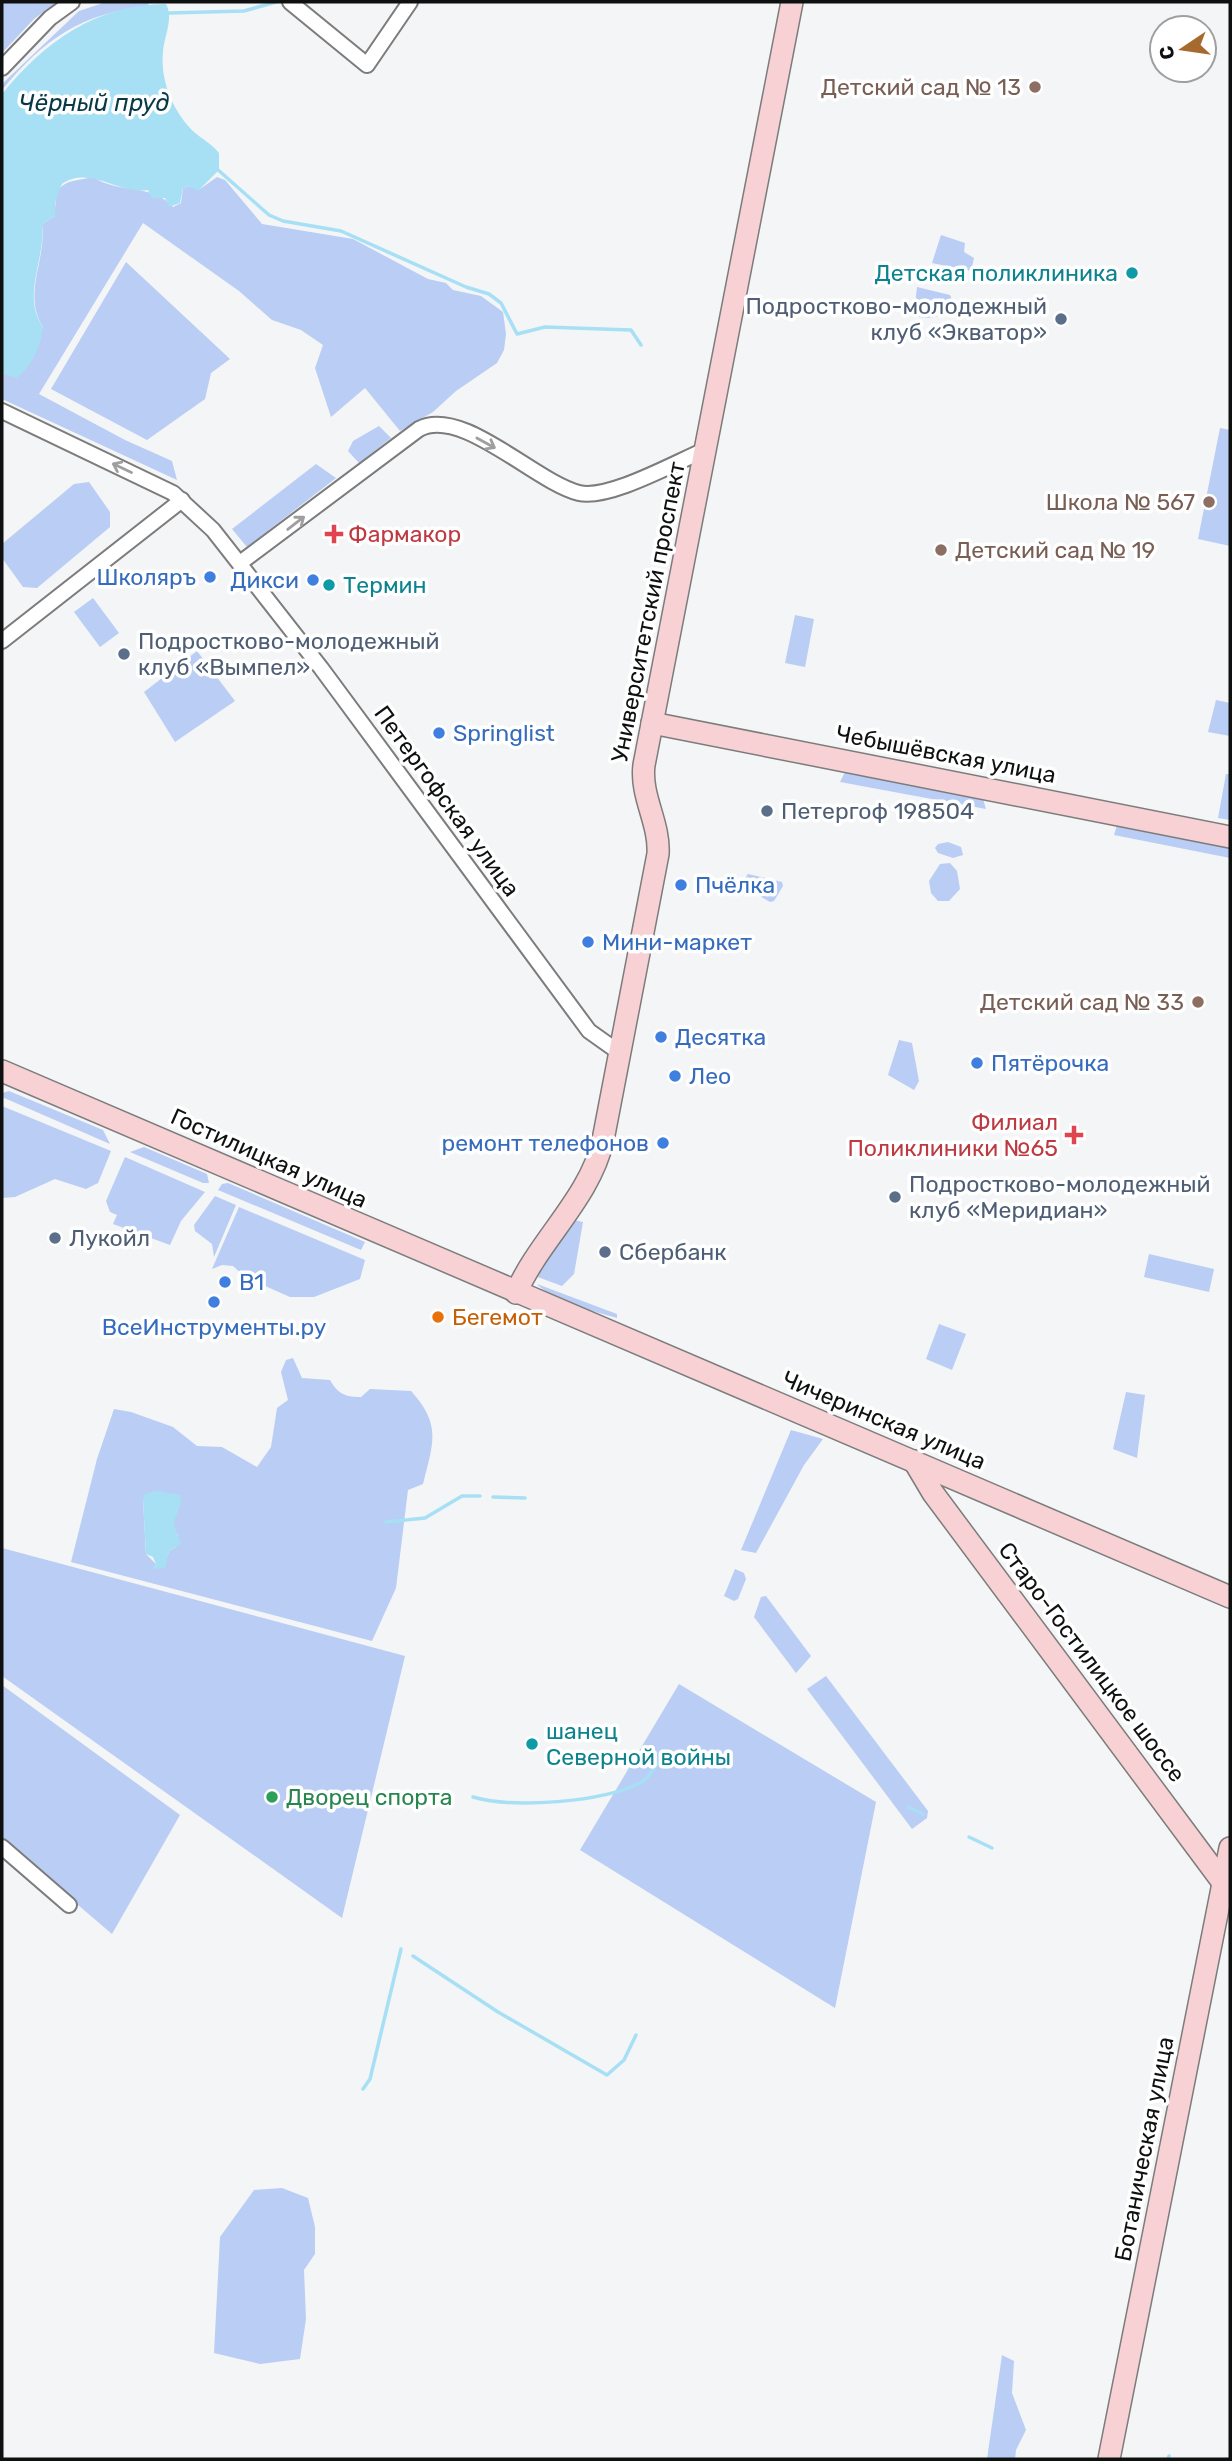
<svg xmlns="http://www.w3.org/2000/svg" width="1232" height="2461" font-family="Rubik,sans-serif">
	<rect width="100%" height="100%" fill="#f4f5f6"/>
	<g fill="#b9cdf5" fill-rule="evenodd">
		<polygon points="2,2 57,2 34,19 2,53"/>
		<path d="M 106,2 L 149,3 L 148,6 C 82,13 44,39 2,90 L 2,84 L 79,11 Z"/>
		<path d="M 93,177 C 118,194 152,183 173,207 L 181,203 L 183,188 L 189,186 L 200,189 L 217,177 L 225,180 L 262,224 L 353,239 L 428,279 L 446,283 L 453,290 L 481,296 L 503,312 L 506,334 L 504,350 L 497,363 L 456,391 L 433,412 L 400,431 L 365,388 L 331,417 L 315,368 L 323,345 L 301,330 L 272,320 L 239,291 L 143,223 L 39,394 L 125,440 L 172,461 L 177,480 L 2,399 L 2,373 L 16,377 L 43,327 C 22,294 47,259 42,224 L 55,216 C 55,179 65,183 93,177 Z"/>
		<polygon points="941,235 965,243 964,252 974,258 971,271 932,263"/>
		<polygon points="126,262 230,359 211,373 205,399 147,440 51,389"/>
		<path d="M 917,287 L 950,295 L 956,309 C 941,315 926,323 914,314 Z"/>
		<polygon points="379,426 391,438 359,463 348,451 353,441"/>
		<polygon points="1220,428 1230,430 1230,546 1198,539"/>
		<polygon points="316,464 336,478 247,547 232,529"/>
		<polygon points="89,482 110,512 110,527 37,588 23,587 2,558 2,544 74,484"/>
		<polygon points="93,598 119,633 100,647 74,612"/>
		<polygon points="795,615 814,619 805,667 785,663"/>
		<polygon points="197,651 235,701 175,742 144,692"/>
		<polygon points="1216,700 1230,703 1230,736 1208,732"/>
		<polygon points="845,772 983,799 986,809 840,782"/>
		<polygon points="1226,774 1230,774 1230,820 1218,818"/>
		<polygon points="1117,825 1230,847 1230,858 1114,835"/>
		<polygon points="948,842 961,847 963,855 953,858 938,853 935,848 938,844"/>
		<polygon points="950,863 957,871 960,889 949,901 938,901 931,893 929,881 940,864"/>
		<polygon points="748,874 782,882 783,886 774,901 770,902 751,891 743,881"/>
		<polygon points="899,1040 912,1043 919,1081 914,1090 888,1075"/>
		<polygon points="9,1091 103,1130 110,1144 2,1097 2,1093"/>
		<polygon points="2,1106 111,1151 98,1183 86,1189 55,1179 15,1197 2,1198"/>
		<polygon points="144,1147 207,1174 209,1183 203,1183 130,1152"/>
		<polygon points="125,1157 205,1192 181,1221 170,1245 113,1224 117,1215 110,1212 106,1201"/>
		<polygon points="228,1183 365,1242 361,1250 218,1190 222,1184"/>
		<polygon points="215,1196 236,1205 214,1257 212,1244 195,1231 194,1225"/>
		<polygon points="239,1207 365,1260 360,1279 314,1297 290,1297 245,1277 233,1266 222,1265 212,1269"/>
		<polygon points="570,1219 583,1222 574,1274 562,1286 535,1276"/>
		<polygon points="1149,1254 1214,1269 1209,1292 1144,1277"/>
		<path d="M 537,1284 L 617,1314 L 617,1318 C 596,1312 551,1300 537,1284 Z"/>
		<polygon points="939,1324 966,1334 952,1370 926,1359"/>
		<path d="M 293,1358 L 302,1378 L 330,1380 C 338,1394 345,1397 361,1397 L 370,1389 L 411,1391 C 442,1425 433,1443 423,1484 L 408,1490 L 396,1588 L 372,1641 L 71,1562 L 97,1459 L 114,1409 L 131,1412 L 173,1427 L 197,1446 L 222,1447 L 257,1467 L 271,1447 L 277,1408 L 288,1400 L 281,1372 L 286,1360 ZM 143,1500 L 178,1511 L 172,1518 L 172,1528 L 178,1535 L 176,1547 L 169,1551 L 166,1561 L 154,1568 L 156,1564 L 146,1554 Z"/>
		<polygon points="1126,1392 1145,1395 1137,1458 1113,1449"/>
		<polygon points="791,1430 823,1439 804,1465 756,1553 741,1550"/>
		<polygon points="2,1548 405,1656 342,1918 2,1676"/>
		<polygon points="735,1569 744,1573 746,1579 738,1599 734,1601 724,1596"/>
		<polygon points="766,1596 811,1656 796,1673 754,1617 761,1597"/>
		<polygon points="826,1676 928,1811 927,1818 912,1829 807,1689"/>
		<polygon points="679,1684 876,1802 835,2008 580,1850"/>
		<polygon points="2,1685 180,1815 112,1934 2,1840"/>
		<polygon points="282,2188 308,2198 315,2227 315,2254 304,2270 306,2319 300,2359 260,2364 214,2353 220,2237 254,2190"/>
		<polygon points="1002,2355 1014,2361 1012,2393 1026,2430 1016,2450 1015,2459 987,2459"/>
	</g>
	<g fill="#a7e0f5">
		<path d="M 166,4 C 174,18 164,36 163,52 C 160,80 173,112 194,132 C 202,139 212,144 219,153 L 219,170 L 198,191 L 189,186 L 183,188 L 180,203 L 169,207 L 165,198 L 151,198 L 148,190 C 118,195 90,165 62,184 L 55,203 L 55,216 L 42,224 C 46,259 21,296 43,327 C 41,344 32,368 16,378 L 2,373 L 2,94 C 44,42 97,4 166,4 Z"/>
		<path d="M 157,1491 L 180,1495 L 181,1503 C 172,1528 172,1519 181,1544 L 169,1551 L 165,1568 L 153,1569 L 156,1564 L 153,1557 L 146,1554 L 143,1500 L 145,1494 Z"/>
	</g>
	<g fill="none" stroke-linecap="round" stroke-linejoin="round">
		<g stroke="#a7e0f5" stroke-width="3.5">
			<polyline points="169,13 244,11 276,2"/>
			<polyline points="217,169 269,215 283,221 341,231 466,287 489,294 501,303 517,334 545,327 631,330 641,345"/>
			<polyline points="493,1497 525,1498"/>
			<polyline points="386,1522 425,1518 462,1496 480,1496"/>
			<path d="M 473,1797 C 514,1809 602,1802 640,1783 C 648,1779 652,1771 657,1763"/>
			<polyline points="908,1807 923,1814"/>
			<polyline points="969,1837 992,1848"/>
			<polyline points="413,1956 498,2012 607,2075 624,2060 636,2035"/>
			<polyline points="363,2089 370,2079 401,1949"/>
			<polyline points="1168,2459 1169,2456"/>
		</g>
		<defs>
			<g id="street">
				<polyline points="290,2 367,65 410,2"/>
				<polyline points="2,68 50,18 72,2"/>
				<polyline points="2,411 173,493 213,530 321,668 589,1031 620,1053"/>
				<path d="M 240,563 L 419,429 C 462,406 535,482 579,493 C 609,500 676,462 705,450"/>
				<polyline points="2,641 182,500"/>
				<polyline points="2,1847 69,1905"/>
			</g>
			<g id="secondary">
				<polyline points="652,723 1230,837"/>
				<path d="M 2,1071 C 411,1248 821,1422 1230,1597"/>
				<path d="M 516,1293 C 539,1240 590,1198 603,1140 L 658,854 C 660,823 640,796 644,765 L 792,2"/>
				<polyline points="914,1461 933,1493 1227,1888"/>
				<polyline points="1109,2459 1230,1848"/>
			</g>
		</defs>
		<use href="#street" stroke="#7c7c7d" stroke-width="18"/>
		<use href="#secondary" stroke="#7c7c7d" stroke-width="24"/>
		<use href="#street" stroke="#fff" stroke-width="14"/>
		<use href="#secondary" stroke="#f7d1d3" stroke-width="21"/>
	</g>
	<defs><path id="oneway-shaft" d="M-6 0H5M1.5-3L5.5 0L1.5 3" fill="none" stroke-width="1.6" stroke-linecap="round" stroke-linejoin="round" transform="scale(1.75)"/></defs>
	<g stroke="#9f9f9f">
		<use href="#oneway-shaft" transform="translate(486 443) rotate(29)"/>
		<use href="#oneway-shaft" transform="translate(122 468) rotate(-155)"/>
		<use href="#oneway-shaft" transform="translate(296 523) rotate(-38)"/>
	</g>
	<g fill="#8d6e63" stroke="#fff" stroke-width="2.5">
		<circle cx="1035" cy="87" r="7"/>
		<circle cx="1209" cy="502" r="7"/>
		<circle cx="941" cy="550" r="7"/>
		<circle cx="1198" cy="1002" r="7"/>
	</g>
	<g fill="#0f9aa8" stroke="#fff" stroke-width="2.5">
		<circle cx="1132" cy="273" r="7"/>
		<circle cx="329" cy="585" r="7"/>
		<circle cx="532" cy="1744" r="7"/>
	</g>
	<g fill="#5c6f8a" stroke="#fff" stroke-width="2.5">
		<circle cx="1061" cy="319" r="7"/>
		<circle cx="124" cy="654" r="7"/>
		<circle cx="767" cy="811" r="7"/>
		<circle cx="895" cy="1197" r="7"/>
		<circle cx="55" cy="1238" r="7"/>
		<circle cx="605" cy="1252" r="7"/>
	</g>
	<g fill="#e0444e" stroke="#fff" stroke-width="2.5">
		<path d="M330.5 523.5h7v7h7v7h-7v7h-7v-7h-7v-7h7z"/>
		<path d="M1070.5 1124.5h7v7h7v7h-7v7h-7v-7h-7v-7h7z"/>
	</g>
	<g fill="#3f7fe0" stroke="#fff" stroke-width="2.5">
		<circle cx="210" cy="577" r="7"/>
		<circle cx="313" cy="580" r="7"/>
		<circle cx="439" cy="733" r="7"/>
		<circle cx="681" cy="885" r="7"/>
		<circle cx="588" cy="942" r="7"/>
		<circle cx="661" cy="1037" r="7"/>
		<circle cx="977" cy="1063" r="7"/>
		<circle cx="675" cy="1076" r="7"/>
		<circle cx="663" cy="1143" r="7"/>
		<circle cx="225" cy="1282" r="7"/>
		<circle cx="214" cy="1302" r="7"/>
	</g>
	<circle fill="#e8710a" stroke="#fff" stroke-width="2.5" cx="438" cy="1317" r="7"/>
	<circle fill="#2e9e5b" stroke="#fff" stroke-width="2.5" cx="272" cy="1797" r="7"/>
	<g text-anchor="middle" stroke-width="7" stroke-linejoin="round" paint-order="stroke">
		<g font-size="23" fill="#785e54" stroke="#fff" text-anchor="end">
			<text x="1021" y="95">Детский сад № 13</text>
			<text x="1195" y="510">Школа № 567</text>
			<text x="955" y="558" text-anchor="start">Детский сад № 19</text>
			<text x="1184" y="1010">Детский сад № 33</text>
		</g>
		<g font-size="23" fill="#0d838f" stroke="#fff" text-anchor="start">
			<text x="1118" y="281" text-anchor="end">Детская поликлиника</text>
			<text x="343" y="593">Термин</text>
			<text x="546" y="1739">шанец<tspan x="546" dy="26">Северной войны</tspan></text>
		</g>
		<g font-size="23" fill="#4e5e75" stroke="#fff" text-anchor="start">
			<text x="1047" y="314" text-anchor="end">Подростково-молодежный<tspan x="1047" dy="26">клуб «Экватор»</tspan></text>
			<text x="138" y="649">Подростково-молодежный<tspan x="138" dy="26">клуб «Вымпел»</tspan></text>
			<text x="781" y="819">Петергоф 198504</text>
			<text x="909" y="1192">Подростково-молодежный<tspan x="909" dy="26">клуб «Меридиан»</tspan></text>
			<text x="69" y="1246">Лукойл</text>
			<text x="619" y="1260">Сбербанк</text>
		</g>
		<g font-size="23" fill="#be3a42" stroke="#fff" text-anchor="start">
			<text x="348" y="542">Фармакор</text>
			<text x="1058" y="1130" text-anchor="end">Филиал<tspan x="1058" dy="26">Поликлиники №65</tspan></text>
		</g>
		<g font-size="23" fill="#366cbe" stroke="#fff" text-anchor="start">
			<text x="196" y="585" text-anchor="end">Школяръ</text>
			<text x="299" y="588" text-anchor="end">Дикси</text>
			<text x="453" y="741">Springlist</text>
			<text x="695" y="893">Пчёлка</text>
			<text x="602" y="950">Мини-маркет</text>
			<text x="675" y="1045">Десятка</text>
			<text x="991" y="1071">Пятёрочка</text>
			<text x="689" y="1084">Лео</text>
			<text x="649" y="1151" text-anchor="end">ремонт телефонов</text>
			<text x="239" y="1290">В1</text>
			<text x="214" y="1335" text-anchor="middle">ВсеИнструменты.ру</text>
		</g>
		<g font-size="23" fill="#0f1010" stroke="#fff">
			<text transform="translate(648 612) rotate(-79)" y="8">Университетский проспект</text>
			<text transform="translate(946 754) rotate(11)" y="8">Чебышёвская улица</text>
			<text transform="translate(447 801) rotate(54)" y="8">Петергофская улица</text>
			<text transform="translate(269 1158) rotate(24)" y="8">Гостилицкая улица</text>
			<text transform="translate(884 1420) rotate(23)" y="8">Чичеринская улица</text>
			<text transform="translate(1092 1662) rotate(53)" y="8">Старо-Гостилицкое шоссе</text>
			<text transform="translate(1144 2149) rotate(-79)" y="8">Ботаническая улица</text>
		</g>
		<g font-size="23" fill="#c56008" stroke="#fff" text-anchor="start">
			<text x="452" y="1325">Бегемот</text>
		</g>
		<g font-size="23" fill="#27864d" stroke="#fff" text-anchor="start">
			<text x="286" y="1805">Дворец спорта</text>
		</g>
		<g font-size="24" font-style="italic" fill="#083948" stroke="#fff">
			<text x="94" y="111">Чёрный пруд</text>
		</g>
	</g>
	<rect width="1232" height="2461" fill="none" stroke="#0f1010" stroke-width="7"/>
	<g transform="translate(1183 49) rotate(257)"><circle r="33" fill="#ffffff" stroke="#9f9f9f" stroke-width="2"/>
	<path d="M0-5L12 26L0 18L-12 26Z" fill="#a76a2e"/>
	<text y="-10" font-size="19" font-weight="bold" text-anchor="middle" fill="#0f1010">С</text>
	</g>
</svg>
